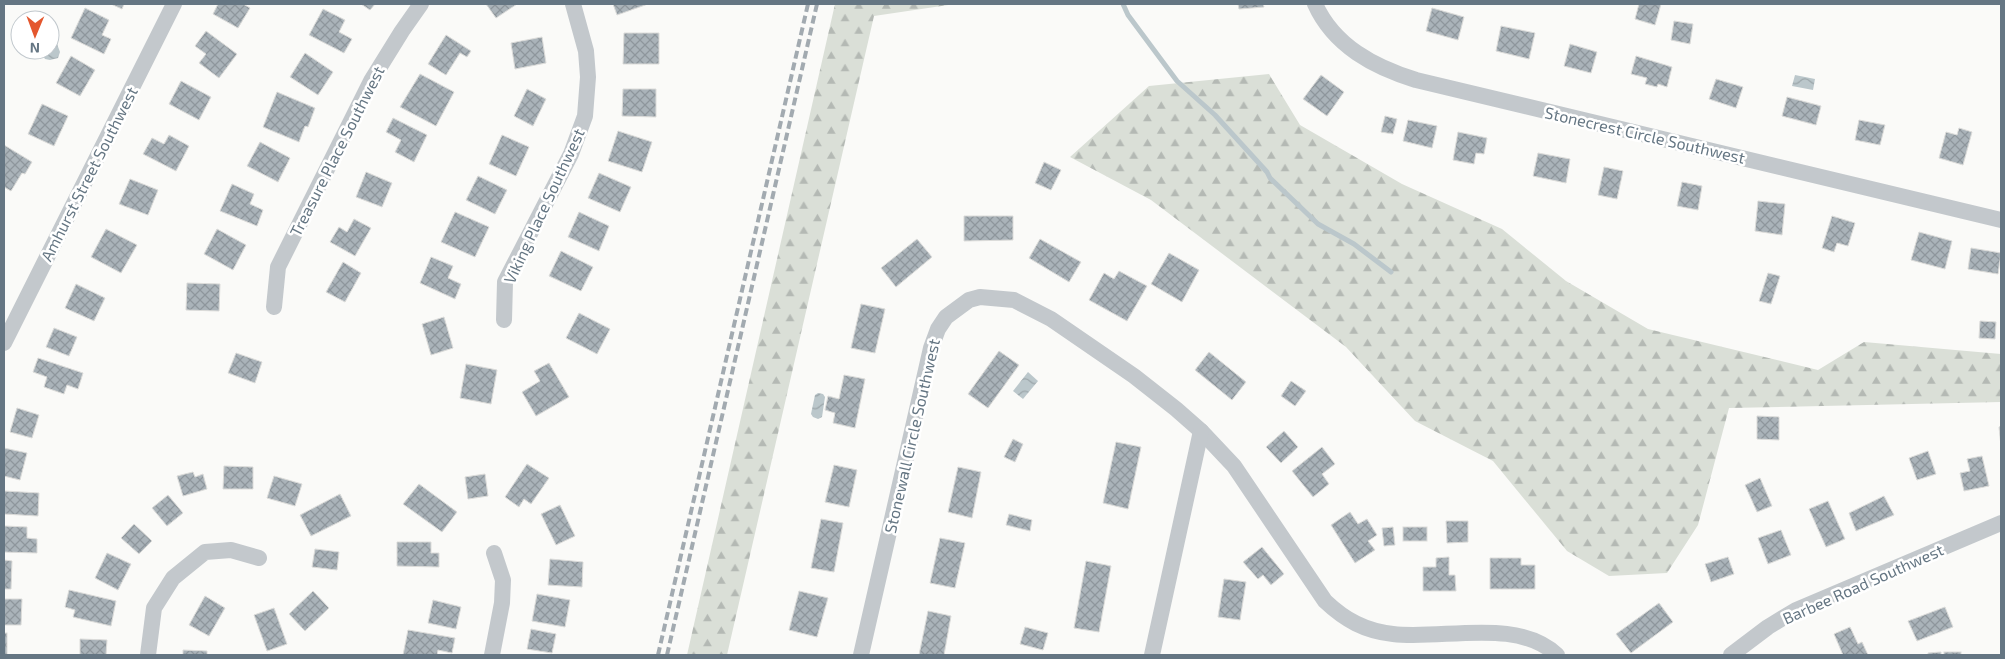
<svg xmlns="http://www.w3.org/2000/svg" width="2005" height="659" font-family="'Exo 2',sans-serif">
	<defs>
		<pattern id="forest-firs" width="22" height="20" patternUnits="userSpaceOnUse" patternTransform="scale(1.25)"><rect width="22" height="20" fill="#dadfd7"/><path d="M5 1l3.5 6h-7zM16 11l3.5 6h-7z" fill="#b4b9b4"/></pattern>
		<pattern id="water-waves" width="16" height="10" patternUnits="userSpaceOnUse" patternTransform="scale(1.25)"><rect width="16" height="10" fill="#bbc7cb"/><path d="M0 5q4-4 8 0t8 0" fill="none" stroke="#9ca6aa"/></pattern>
		<pattern id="building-cross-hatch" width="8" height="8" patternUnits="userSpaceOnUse" patternTransform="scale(1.25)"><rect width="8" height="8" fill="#aab3b9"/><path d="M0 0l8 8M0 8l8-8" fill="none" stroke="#8e969c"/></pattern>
	</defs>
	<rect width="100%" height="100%" fill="#fafaf8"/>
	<g fill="url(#forest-firs)">
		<polygon points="835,4 955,4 874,16 727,655 687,655"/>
		<polygon points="1269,74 1300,125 1402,184 1502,229 1566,281 1648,329 1818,370 1864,342 2001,354 2001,402 1729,408 1698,525 1667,573 1609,576 1567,551 1493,461 1415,421 1346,347 1151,200 1070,157 1149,86"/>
	</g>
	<g fill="url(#water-waves)">
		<polygon points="52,41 57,44 60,52 58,58 50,60 45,59 42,54 42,50 50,50 50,42"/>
		<polygon points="1795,75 1815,79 1813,90 1792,86"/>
		<polygon points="1028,372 1038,381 1023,399 1013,391"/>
		<polygon points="818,393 823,394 825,397 822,417 818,419 813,417 811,414 815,395"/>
	</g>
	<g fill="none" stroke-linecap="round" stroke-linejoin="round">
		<polyline stroke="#bbc7cb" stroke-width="5" points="1123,4 1128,15 1177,81 1215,115 1267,172 1270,178 1318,224 1354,244 1391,272"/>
	</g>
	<g fill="url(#building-cross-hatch)" stroke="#dcdcda">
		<polygon points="111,4 124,4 122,9"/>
		<polygon points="218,4 243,4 250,8 238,28 213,14"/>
		<polygon points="361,4 375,4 370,10"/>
		<polygon points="486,4 517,4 496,18"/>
		<polygon points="613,4 648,4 617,15"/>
		<polygon points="1238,4 1263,4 1264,7 1239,9"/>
		<polygon points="1639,4 1661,4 1655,25 1635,19"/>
		<polygon points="85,8 109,20 102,35 111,39 104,54 71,38"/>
		<polygon points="1432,8 1464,17 1458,40 1426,31"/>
		<polygon points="323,9 345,20 339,32 352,39 344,53 309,35"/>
		<polygon points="1674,21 1693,24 1690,44 1671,40"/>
		<polygon points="1501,26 1535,33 1529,59 1496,51"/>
		<polygon points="206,31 237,54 219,78 199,63 206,54 195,46"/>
		<polygon points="624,33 659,33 659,64 623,64"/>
		<polygon points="446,35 471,51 467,57 460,53 446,75 428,64"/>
		<polygon points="542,37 546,63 515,69 511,43"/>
		<polygon points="1570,44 1597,52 1591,73 1564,66"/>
		<polygon points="305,53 333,72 318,95 290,77"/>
		<polygon points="71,56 95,70 80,96 56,83"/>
		<polygon points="1636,56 1672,67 1667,87 1658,84 1657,87 1645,84 1647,78 1631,74"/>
		<polygon points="420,74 454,92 436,126 400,107"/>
		<polygon points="1321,75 1344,92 1327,116 1303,99"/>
		<polygon points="1716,79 1743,87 1736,108 1709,99"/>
		<polygon points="181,81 211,97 199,120 169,104"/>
		<polygon points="527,89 546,99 533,126 514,116"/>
		<polygon points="623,89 656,89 656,117 622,116"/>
		<polygon points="277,92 315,108 308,127 305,126 299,142 263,127"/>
		<polygon points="1787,97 1821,106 1816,125 1782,116"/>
		<polygon points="42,104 68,116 54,146 28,134"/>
		<polygon points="1385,116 1397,119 1393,134 1381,132"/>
		<polygon points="393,118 427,135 414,162 395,152 401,140 386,132"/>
		<polygon points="1408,120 1437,126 1432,148 1403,141"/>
		<polygon points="1859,120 1885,125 1880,145 1855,140"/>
		<polygon points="1959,128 1972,132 1963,165 1939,158 1946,132 1957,135"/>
		<polygon points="618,131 652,142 642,172 608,161"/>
		<polygon points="1458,132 1487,138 1484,154 1476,153 1474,164 1453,160"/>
		<polygon points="169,135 189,146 176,171 143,154 152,138 164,144"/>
		<polygon points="502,135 529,147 516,176 489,164"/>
		<polygon points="260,142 290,158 278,182 247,166"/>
		<polygon points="4,145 32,162 25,174 22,173 11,191 4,187"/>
		<polygon points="1538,153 1570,159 1566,183 1533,176"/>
		<polygon points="1044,162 1061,170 1051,190 1035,183"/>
		<polygon points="1604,167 1623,171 1617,199 1598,195"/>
		<polygon points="366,172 392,183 382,207 356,197"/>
		<polygon points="599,173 631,187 620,212 588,198"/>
		<polygon points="478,176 507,190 495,214 466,200"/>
		<polygon points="130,179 158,190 148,215 119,204"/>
		<polygon points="1682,182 1702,186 1698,210 1677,206"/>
		<polygon points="232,184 254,194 250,204 263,210 257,226 220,211"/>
		<polygon points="1758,201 1785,204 1782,235 1755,231"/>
		<polygon points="455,212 489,227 475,257 441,242"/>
		<polygon points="579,212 609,226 599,251 568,237"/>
		<polygon points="964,216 1013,216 1013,240 964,241"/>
		<polygon points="1832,216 1855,223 1848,246 1837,243 1834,252 1822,248"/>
		<polygon points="354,219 371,228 355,256 330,242 339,227 347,232"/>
		<polygon points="106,229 137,245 121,273 91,257"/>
		<polygon points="217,229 246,245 233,270 204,254"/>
		<polygon points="1919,232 1952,241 1945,269 1911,260"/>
		<polygon points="917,239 932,257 896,287 881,268"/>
		<polygon points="1040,239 1081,262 1069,282 1029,258"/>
		<polygon points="1971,248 2001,253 1998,274 1968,269"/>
		<polygon points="561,251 593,267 581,291 549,276"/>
		<polygon points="1169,253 1199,270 1182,302 1151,284"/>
		<polygon points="431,257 453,266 448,278 461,284 455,299 420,283"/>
		<polygon points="343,262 361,273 345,302 326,292"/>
		<polygon points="1119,271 1147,286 1127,321 1089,300 1104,273 1114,279"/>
		<polygon points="1768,273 1780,276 1771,304 1759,301"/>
		<polygon points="187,283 220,284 219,311 186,310"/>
		<polygon points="76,284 105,298 94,321 65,308"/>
		<polygon points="861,304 885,309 875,353 851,348"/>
		<polygon points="579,313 610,329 597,354 566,338"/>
		<polygon points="444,317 453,348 431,355 422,324"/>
		<polygon points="1980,321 1996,322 1995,339 1979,338"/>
		<polygon points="54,328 77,337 69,356 46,347"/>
		<polygon points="999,351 1019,365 988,408 968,394"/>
		<polygon points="1209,352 1246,382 1232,400 1195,370"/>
		<polygon points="236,353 262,362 255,383 228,373"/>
		<polygon points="38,358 83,373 78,389 67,385 64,394 44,387 47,377 33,372"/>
		<polygon points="549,363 569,397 536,416 522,392 540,381 534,371"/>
		<polygon points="466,364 497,370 491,404 460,398"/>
		<polygon points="844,375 865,379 855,428 833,423 835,413 825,410 828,396 839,399"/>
		<polygon points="1291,381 1306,391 1295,406 1281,396"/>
		<polygon points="17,408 39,415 32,438 10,432"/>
		<polygon points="1757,416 1779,417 1779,440 1757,439"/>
		<polygon points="2001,426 2001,446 1999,427"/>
		<polygon points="1284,431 1298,447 1281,463 1266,447"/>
		<polygon points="1013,439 1023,444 1015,462 1004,457"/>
		<polygon points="1116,442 1141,447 1128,509 1103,503"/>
		<polygon points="1322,447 1335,464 1322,474 1329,484 1313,497 1292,471"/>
		<polygon points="4,448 27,453 20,480 4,476"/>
		<polygon points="1928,451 1936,474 1917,480 1909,458"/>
		<polygon points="1982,456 1989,486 1964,491 1960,473 1970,471 1967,459"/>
		<polygon points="527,464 549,478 531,504 524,499 519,507 505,497"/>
		<polygon points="834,465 857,470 849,507 825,502"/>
		<polygon points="224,466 253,467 253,489 223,489"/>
		<polygon points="958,467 981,472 972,518 948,512"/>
		<polygon points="193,472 195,477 203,474 207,489 183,496 177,476"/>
		<polygon points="485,474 488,496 468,499 465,477"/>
		<polygon points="274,476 302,484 295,506 267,498"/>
		<polygon points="1760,478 1772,506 1757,512 1745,485"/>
		<polygon points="419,484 457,512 442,532 403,504"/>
		<polygon points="4,491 39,493 38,516 4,514"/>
		<polygon points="340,494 351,516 311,536 300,515"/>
		<polygon points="168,495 183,513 167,526 152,508"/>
		<polygon points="1884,496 1894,515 1856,531 1849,513"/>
		<polygon points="1828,501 1845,539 1826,547 1809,509"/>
		<polygon points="560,505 575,536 556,545 541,514"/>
		<polygon points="1350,512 1358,524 1367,519 1377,535 1368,541 1375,550 1355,563 1331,525"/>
		<polygon points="1009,514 1032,520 1030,531 1006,525"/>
		<polygon points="821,519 843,523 834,572 811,568"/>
		<polygon points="1446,521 1468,521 1468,542 1447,543"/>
		<polygon points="134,524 152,541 139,554 121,538"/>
		<polygon points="4,526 27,527 27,538 37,539 37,553 4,552"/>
		<polygon points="1393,527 1395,545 1384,546 1382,528"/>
		<rect x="1403" y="527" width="24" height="14"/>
		<polygon points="1781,530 1791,555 1768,564 1758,538"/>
		<polygon points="940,538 965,543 955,588 930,583"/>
		<polygon points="397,542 431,542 431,553 439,553 439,567 397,566"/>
		<polygon points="1262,547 1284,574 1271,585 1263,575 1258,579 1243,562"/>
		<polygon points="315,549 339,552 337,570 312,567"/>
		<polygon points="107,553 131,564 118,590 95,578"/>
		<polygon points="1449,557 1449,575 1455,575 1456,591 1423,591 1423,567 1436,567 1436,558"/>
		<polygon points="1728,557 1734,574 1711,582 1705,564"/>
		<polygon points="1490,558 1521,558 1521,565 1535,565 1535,589 1490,589"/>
		<polygon points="550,559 583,562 582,587 548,585"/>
		<polygon points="4,560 12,561 11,589 4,589"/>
		<polygon points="1086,561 1111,566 1099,632 1074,628"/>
		<polygon points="1224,579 1246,582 1240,620 1218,617"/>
		<polygon points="69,590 116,601 111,626 73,617 75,610 65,607"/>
		<polygon points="313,591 329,608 305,631 289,614"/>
		<polygon points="799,591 828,598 817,637 789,630"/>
		<polygon points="537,594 570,600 565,627 532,621"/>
		<polygon points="205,596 225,608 209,636 189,625"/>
		<polygon points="4,599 22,599 21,625 4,625"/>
		<polygon points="433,600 461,607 456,629 428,623"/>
		<polygon points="1659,603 1673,622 1631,653 1616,634"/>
		<polygon points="1945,607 1953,627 1917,641 1908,621"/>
		<polygon points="274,608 287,644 267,651 254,615"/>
		<polygon points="928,611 951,616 944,655 919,655"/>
		<polygon points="1025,627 1048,633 1043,650 1020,644"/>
		<polygon points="1850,627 1858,644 1862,642 1868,655 1843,655 1834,634"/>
		<polygon points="531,629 556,634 552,653 527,649"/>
		<polygon points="408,630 455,638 452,653 438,650 437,655 403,655"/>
		<rect x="4" y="633" width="3" height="22"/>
		<polygon points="80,639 107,640 106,655 80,655"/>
		<polygon points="183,650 207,651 207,655 183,655"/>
		<polygon points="1941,652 1941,655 1928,655 1928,653"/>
		<rect x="1944" y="652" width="17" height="3"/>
	</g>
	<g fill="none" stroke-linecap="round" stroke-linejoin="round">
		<g stroke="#c3c8cc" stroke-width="16">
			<path d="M 1315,4 C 1334,46 1374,67 1416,80 L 2001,220"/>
			<polyline points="274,307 278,267 371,81 402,31 421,4"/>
			<polyline points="504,320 505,282 571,154 585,116 588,77 586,51 573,4"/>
			<polyline points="4,343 174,4"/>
			<polyline points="148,655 154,608 173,578 205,552 231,550 259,558"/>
			<polyline points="492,655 502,603 503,580 494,553"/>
			<path d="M 861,655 L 931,348 L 938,329 L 946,317 L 969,300 L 980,297 L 1014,300 L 1051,319 L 1134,376 L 1176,409 L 1201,431 L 1234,466 L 1325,601 C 1345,620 1365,631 1393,634 C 1443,640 1517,617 1557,655"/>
			<polyline points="1152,655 1201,431"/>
			<polyline points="1731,655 1768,627 1796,610 2001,523"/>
		</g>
		<g stroke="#a2aab0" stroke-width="4" stroke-dasharray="8 4" stroke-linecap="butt">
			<polyline points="658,655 808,4"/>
			<polyline points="667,655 817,4"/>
		</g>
	</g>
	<g text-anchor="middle" stroke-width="5" stroke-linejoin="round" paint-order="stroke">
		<g font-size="16" fill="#657683" stroke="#fff">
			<text transform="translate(1645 135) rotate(13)" y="6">Stonecrest Circle Southwest</text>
			<text transform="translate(337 151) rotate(-63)" y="6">Treasure Place Southwest</text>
			<text transform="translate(89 174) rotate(-63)" y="6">Amhurst Street Southwest</text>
			<text transform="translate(544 206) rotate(-65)" y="6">Viking Place Southwest</text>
			<text transform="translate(912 436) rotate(-77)" y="6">Stonewall Circle Southwest</text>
			<text transform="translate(1863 584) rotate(-24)" y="6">Barbee Road Southwest</text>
		</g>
	</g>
	<rect width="2005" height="659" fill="none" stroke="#657683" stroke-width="10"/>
	<g transform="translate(35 35) rotate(181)"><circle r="24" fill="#ffffff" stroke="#c1c8cd"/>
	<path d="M0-4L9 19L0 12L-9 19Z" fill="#e4572e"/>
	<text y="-8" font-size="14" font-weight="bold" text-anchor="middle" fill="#657683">N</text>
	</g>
</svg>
